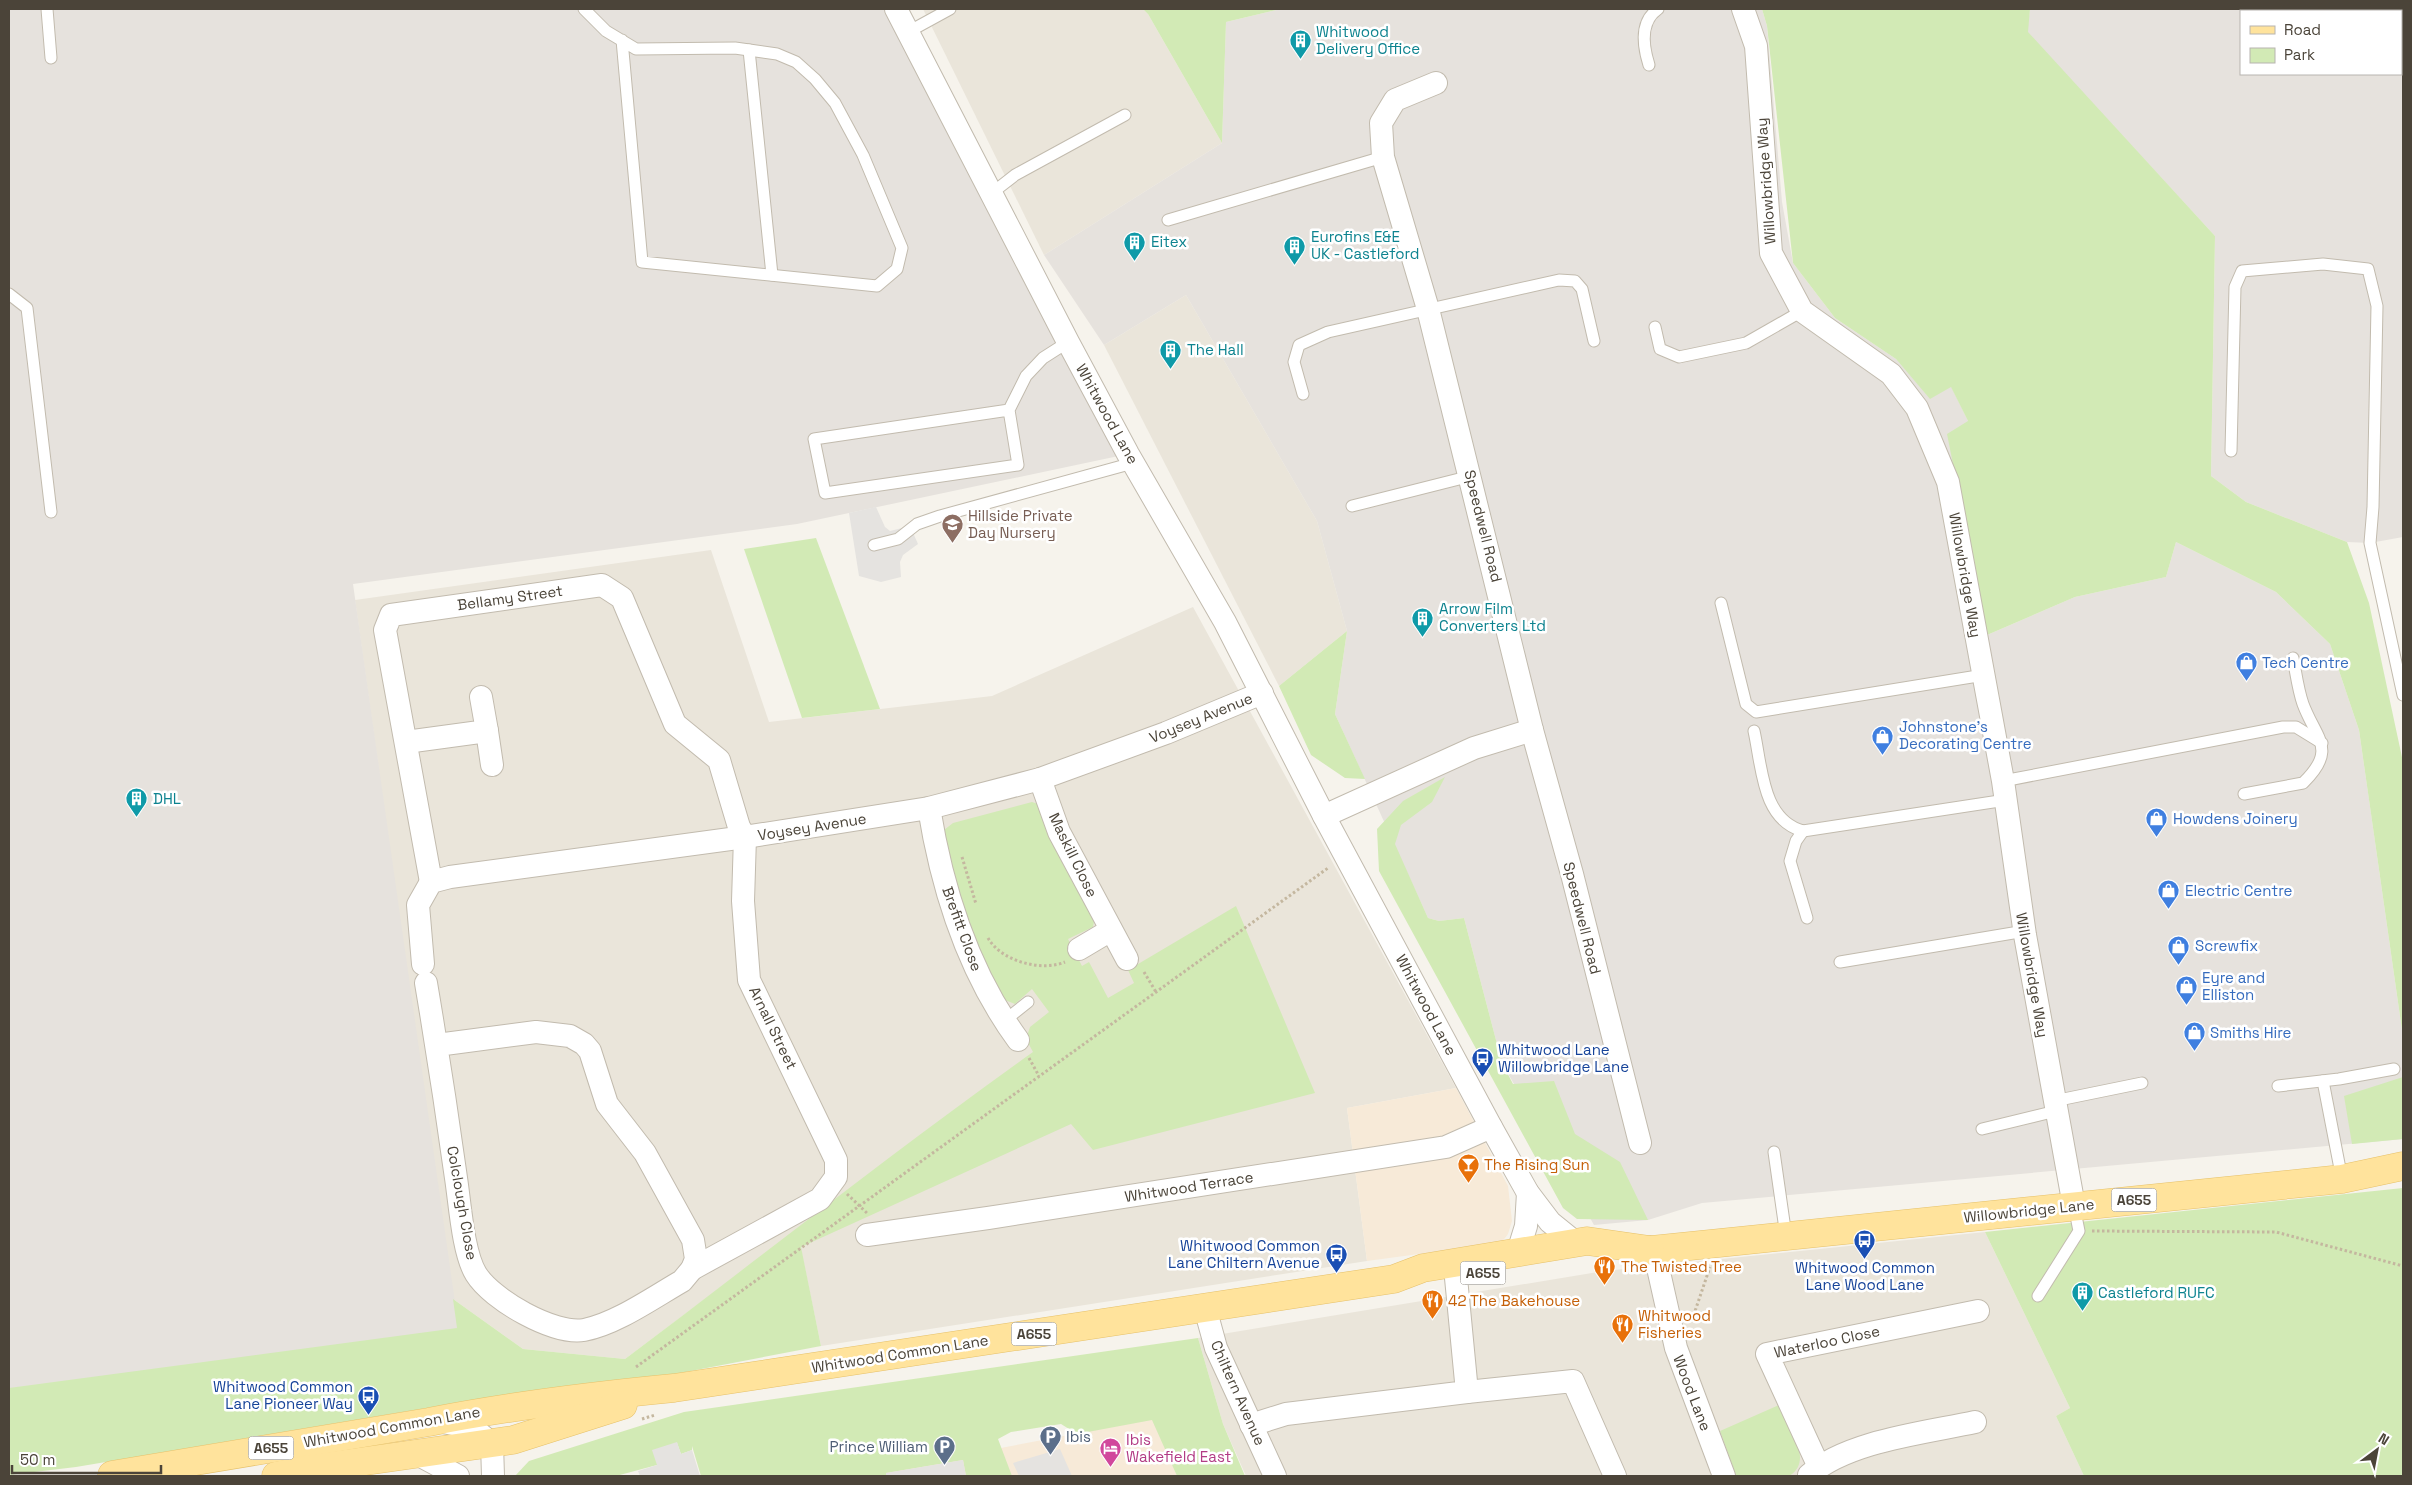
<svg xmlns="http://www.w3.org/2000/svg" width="2412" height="1485" font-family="'Space Grotesk',sans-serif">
	<rect width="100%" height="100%" fill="#f6f3ec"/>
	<g fill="#eae5da">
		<polygon points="923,9 1143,9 1148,14 1222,143 1044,255"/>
		<polygon points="1186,295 1317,521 1347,631 1279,686 1104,345"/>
		<polygon points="711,550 769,722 992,696 1193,607 1456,1088 1347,1108 1367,1261 821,1346 797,1230 625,1359 523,1349 453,1299 355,600"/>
		<polygon points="1985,1232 2070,1408 2056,1416 2084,1476 1246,1476 1223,1424 1198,1338 1604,1271"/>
	</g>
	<g fill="#f7ead8">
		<polygon points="1456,1088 1508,1186 1512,1221 1508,1234 1501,1243 1367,1261 1347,1108"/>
		<polygon points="1153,1419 1177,1476 853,1476"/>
	</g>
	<g fill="#e6e2dd" fill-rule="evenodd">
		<polygon points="9,9 896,9 1128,454 797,524 353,584 469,1401 9,1475"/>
		<polygon points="1280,9 1762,9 1767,26 1782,202 1793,263 1835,318 1896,359 1930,398 1951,386 1968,421 1987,635 2075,597 2166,577 2176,542 2276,592 2330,644 2359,730 2403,1037 2403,1139 1702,1203 1648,1220 1594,1225 1502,1063 1464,918 1439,921 1428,918 1335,714 1347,631 1317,521 1186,295 1104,345 1044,255 1222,143 1226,22"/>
		<path d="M 2030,9 L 2403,9 L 2403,537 L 2370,543 L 2347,542 L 2246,502 L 2211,476 L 2215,236 L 2027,32 ZM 2241,11 L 2401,11 L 2401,74 L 2241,74 Z"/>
	</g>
	<g fill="#d2eab5">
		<polygon points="1143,9 1280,9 1226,22 1222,143 1148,14"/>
		<polygon points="1762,9 2030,9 2028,32 2215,236 2211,476 2246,502 2347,542 2369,603 2403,762 2403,1037 2359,730 2330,644 2276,592 2176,542 2166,577 2075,597 1987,635 1947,434 1968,421 1951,387 1930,399 1896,359 1835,318 1793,263 1767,26"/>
		<polygon points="816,538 880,709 802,718 744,549"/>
		<polygon points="1347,631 1335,714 1365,779 1345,778 1311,755 1279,686"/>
		<polygon points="1445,777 1432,802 1401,825 1395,844 1428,918 1439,921 1464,918 1502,1063 1513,1084 1554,1081 1575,1134 1620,1162 1648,1220 1577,1219 1563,1208 1379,871 1377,829 1403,801"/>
		<path d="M 1032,802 L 1041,805 L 1096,912 L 1093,927 L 1068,939 L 1082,966 L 1089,962 L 1108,998 L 1134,983 L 1128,970 L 1236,906 L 1315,1093 L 1093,1150 L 1071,1124 L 801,1247 L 821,1346 L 628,1383 L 469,1401 L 76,1467 L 9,1475 L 9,1388 L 457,1328 L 453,1299 L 523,1349 L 625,1359 C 761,1257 894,1151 1033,1052 L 1026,1039 L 1030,1027 L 1049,1012 L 1032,989 L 1015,1004 L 995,996 L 960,918 L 944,830 L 953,823 Z"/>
		<polygon points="2403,1077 2403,1139 2352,1144 2344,1096"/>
		<polygon points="2403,1188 2403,1476 2084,1476 2056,1416 2070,1408 1985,1232"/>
		<polygon points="1198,1338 1223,1424 1245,1476 1177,1476 1152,1420 1077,1434 1061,1424 1011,1432 998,1439 1012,1476 966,1476 963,1460 886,1473 886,1476 701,1476 692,1446 692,1450 681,1454 677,1443 657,1465 616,1476 515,1476 529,1461 684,1412"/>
		<path d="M 1779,1405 C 1788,1425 1815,1461 1789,1476 L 1736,1476 L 1720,1431 Z"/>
	</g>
	<g fill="#e5e3e0">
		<polygon points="876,507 885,527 890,531 910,526 918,544 903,555 900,562 901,577 881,582 859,576 849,513"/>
		<polygon points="677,1442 681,1454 692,1450 700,1476 640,1476 638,1471 657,1465 652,1450"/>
		<polygon points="1060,1449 1072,1476 1019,1476 1013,1463"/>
		<polygon points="963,1460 966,1476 886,1476 886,1473"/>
	</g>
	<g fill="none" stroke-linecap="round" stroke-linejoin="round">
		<defs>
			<g id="lane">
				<polyline points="47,9 51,58"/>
				<polyline points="584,9 606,31 636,49 735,48 777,54 796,62 815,79 835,103 863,155 902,248 897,269 877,286 642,262 622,40"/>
				<polyline points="908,32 950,9"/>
				<polyline points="749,50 772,275"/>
				<path d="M 1649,65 C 1643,46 1639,22 1658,9"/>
				<polyline points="992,193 1015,175 1125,115"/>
				<polyline points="1168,220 1383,157"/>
				<polyline points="9,294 27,308 51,512"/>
				<polyline points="1655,327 1660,349 1679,357 1746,343 1802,311"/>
				<polyline points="1303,394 1294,362 1299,345 1328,332 1559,280 1575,281 1582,289 1594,341"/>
				<polyline points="1009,410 814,439 825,493 1018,465 1009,410 1026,376 1043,358 1068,342"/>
				<polyline points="2231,451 2235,287 2242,271 2323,264 2368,269 2377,306 2373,507 2370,543 2403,695"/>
				<polyline points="1352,506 1471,476"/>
				<polyline points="874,545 898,539 917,524 940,516 1133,463"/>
				<polyline points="1721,603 1746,704 1756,712 1984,675"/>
				<path d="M 1754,731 C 1762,767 1762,820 1803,831 L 2006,800"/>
				<polyline points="2003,781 2283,727 2296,727 2322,743"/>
				<path d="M 2244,794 L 2303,783 C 2338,749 2316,739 2303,704 C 2298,690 2296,673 2293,658"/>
				<polyline points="1803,831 1796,841 1790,861 1807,918"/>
				<polyline points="1840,962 2025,931"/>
				<polyline points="1004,1021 1028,1002"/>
				<polyline points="2323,1081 2342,1179"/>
				<polyline points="2278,1086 2339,1079 2394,1069"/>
				<polyline points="2054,1101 2142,1083"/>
				<polyline points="1982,1129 2056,1111"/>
				<polyline points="1774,1152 1786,1236"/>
				<polyline points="2038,1296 2079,1231 2074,1206"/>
			</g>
			<g id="street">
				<polyline points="896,9 1068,342 1128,454 1225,622 1324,816 1491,1127 1528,1193 1550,1222 1576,1243"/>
				<polyline points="1743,9 1756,46 1771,253 1802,311 1891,374 1917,408 1948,482 2003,781 2025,935 2074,1206"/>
				<polyline points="1436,83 1395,100 1381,123 1383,157 1428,309 1532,730 1572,874 1640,1143"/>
				<polyline points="487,731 492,765"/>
				<polyline points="406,742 487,731 481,697"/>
				<polyline points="1040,779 1059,832 1127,959"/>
				<path d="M 929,808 C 942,889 969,973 1018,1040"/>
				<polyline points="1324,816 1474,748 1532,730"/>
				<polyline points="431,882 385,630 391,615 602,585 622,598 675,724 719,760 739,827 745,837"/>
				<polyline points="1079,949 1111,930"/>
				<polyline points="423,964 418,905 431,882 450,877 745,837 929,808 1040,779 1166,733 1262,693"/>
				<path d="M 426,983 C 437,1048 447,1113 456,1178 C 460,1204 463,1253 476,1274 C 492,1300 554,1335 584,1330 C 616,1324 654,1297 682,1281 L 692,1269 L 696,1259 L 693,1240 L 645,1153 L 607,1104 L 590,1051 L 584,1044 L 570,1036 L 536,1032 L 437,1045"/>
				<polyline points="867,1235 988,1218 1446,1147 1491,1127"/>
				<polyline points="1654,1250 1676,1348 1724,1476"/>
				<polyline points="1518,1252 1526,1226 1528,1193"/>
				<polyline points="692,1269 820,1199 836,1177 836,1160 749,980 743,901 745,837"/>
				<polyline points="1205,1308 1216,1348 1275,1476"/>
				<polyline points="1467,1392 1573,1381 1615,1476"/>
				<polyline points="443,1422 473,1428 492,1444 493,1476"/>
				<polyline points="1251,1425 1286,1414 1467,1392 1456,1278"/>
				<polyline points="419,1455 458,1476"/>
				<polyline points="1819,1467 1767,1354 1978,1311"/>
				<path d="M 1809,1475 C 1848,1441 1924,1433 1975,1422"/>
			</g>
			<g id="primary">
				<polyline points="1632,1252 2342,1179 2403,1166"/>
				<path d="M 112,1475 L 429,1422 C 510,1406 591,1396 674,1388 L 1394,1279 L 1423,1268 L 1587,1241 L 1650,1250"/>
				<polyline points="276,1476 310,1469 513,1440 623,1405"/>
			</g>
		</defs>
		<use href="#lane" stroke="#c2bbae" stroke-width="13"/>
		<use href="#street" stroke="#c2bbae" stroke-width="24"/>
		<use href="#primary" stroke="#e6c16a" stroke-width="29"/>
		<g stroke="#c4b79f" stroke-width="3" stroke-dasharray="2.5 2.5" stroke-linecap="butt">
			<polyline points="962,857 976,904"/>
			<path d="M 988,938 C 1001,961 1041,972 1065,962"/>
			<polyline points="1144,972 1156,992"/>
			<polyline points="1029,1058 1039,1076"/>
			<polyline points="847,1194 868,1214"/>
			<polyline points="2092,1231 2276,1232 2403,1266"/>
			<polyline points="1692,1320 1710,1267"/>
			<polyline points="636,1367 1328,868"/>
			<polyline points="642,1419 655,1415"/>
		</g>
		<use href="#lane" stroke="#fff" stroke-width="11"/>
		<use href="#street" stroke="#fff" stroke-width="22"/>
		<use href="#primary" stroke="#ffe39c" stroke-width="28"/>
	</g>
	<defs>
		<symbol id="building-pin" viewBox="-11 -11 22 30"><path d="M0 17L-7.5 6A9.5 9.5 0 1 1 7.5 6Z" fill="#0f9aa8" stroke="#fff"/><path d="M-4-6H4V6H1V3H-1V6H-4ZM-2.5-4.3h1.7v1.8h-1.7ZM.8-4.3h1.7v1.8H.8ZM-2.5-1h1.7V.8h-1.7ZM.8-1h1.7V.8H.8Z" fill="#fff"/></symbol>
		<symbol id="school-pin" viewBox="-11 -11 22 30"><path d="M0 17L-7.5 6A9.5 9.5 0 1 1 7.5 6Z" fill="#8d6e63" stroke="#fff"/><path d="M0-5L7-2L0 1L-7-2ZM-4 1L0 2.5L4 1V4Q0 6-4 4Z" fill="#fff"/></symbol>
		<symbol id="shop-pin" viewBox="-11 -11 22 30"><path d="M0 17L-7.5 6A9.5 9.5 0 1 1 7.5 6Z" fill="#3f7fe0" stroke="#fff"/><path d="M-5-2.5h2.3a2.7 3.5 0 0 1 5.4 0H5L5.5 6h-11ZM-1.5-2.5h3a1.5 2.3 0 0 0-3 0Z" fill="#fff"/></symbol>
		<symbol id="bus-pin" viewBox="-11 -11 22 30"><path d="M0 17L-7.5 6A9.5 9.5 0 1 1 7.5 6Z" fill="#1a4fb4" stroke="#fff"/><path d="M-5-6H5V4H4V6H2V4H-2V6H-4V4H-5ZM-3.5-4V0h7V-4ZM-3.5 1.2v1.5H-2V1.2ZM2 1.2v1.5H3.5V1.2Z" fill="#fff"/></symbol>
		<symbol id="bar-pin" viewBox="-11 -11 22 30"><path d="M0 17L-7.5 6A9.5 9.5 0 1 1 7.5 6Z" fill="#e8710a" stroke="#fff"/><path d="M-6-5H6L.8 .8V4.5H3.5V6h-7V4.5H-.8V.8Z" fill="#fff"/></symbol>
		<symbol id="restaurant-pin" viewBox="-11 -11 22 30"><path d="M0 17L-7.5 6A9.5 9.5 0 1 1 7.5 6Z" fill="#e8710a" stroke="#fff"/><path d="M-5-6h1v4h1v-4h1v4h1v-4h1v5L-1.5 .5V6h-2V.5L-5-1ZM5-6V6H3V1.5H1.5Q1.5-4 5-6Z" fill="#fff"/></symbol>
		<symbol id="parking-pin" viewBox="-11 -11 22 30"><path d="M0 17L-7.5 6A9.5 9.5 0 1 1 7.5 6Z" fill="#5c6f8a" stroke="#fff"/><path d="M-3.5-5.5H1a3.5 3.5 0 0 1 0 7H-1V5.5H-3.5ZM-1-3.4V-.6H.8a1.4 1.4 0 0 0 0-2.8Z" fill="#fff"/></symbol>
		<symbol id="hotel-pin" viewBox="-11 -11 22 30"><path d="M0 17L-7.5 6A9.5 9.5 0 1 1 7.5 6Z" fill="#d1479c" stroke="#fff"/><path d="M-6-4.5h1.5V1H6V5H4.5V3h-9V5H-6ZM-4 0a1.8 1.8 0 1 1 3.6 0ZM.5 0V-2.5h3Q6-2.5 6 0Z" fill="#fff"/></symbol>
	</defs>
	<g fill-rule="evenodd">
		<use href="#building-pin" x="1288" y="28" width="25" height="34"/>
		<use href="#building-pin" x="1122" y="230" width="25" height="34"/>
		<use href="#building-pin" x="1282" y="234" width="25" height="34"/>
		<use href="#building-pin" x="1158" y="338" width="25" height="34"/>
		<use href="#school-pin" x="940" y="512" width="25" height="34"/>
		<use href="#building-pin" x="1410" y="606" width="25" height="34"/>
		<use href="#shop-pin" x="2234" y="650" width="25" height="34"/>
		<use href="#shop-pin" x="1870" y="724" width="25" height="34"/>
		<use href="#building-pin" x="124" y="786" width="25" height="34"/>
		<use href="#shop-pin" x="2144" y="806" width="25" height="34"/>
		<use href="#shop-pin" x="2156" y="878" width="25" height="34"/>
		<use href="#shop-pin" x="2166" y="934" width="25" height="34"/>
		<use href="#shop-pin" x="2174" y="974" width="25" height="34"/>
		<use href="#shop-pin" x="2182" y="1020" width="25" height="34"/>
		<use href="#bus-pin" x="1470" y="1046" width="25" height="34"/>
		<use href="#bar-pin" x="1456" y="1152" width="25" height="34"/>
		<use href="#bus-pin" x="1852" y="1228" width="25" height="34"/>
		<use href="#bus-pin" x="1324" y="1242" width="25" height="34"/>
		<use href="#restaurant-pin" x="1592" y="1254" width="25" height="34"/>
		<use href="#building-pin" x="2070" y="1280" width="25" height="34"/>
		<use href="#restaurant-pin" x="1420" y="1288" width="25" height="34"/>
		<use href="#restaurant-pin" x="1610" y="1312" width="25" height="34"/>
		<use href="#bus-pin" x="356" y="1384" width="25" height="34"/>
		<use href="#parking-pin" x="1038" y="1424" width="25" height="34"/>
		<use href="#parking-pin" x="932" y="1434" width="25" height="34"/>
		<use href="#hotel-pin" x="1098" y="1436" width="25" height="34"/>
	</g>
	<g text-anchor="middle" stroke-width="5" stroke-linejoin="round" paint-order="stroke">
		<g fill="#fff" stroke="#817c74" stroke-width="1">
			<rect x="2111.5" y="1188.5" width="45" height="23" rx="4"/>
			<rect x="1460.5" y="1261.5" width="45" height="23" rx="4"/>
			<rect x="1011.5" y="1322.5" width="45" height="23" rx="4"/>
			<rect x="248.5" y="1436.5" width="45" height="23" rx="4"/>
		</g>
		<g font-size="14" font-weight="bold" fill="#4b4439">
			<text x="2134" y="1205">A655</text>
			<text x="1483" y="1278">A655</text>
			<text x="1034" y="1339">A655</text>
			<text x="271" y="1453">A655</text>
		</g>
		<g font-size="15" fill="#0d838f" stroke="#fff" text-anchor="start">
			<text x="1316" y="37">Whitwood<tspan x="1316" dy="17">Delivery Office</tspan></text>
			<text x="1311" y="242">Eurofins E&amp;E<tspan x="1311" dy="17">UK - Castleford</tspan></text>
			<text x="1151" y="247">Eitex</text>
			<text x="1187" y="355">The Hall</text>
			<text x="1439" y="614">Arrow Film<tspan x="1439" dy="17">Converters Ltd</tspan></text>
			<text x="153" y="804">DHL</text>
			<text x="2098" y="1298">Castleford RUFC</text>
		</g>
		<g font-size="15" fill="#4b4439" stroke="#fff">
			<text transform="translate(1766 181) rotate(-94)" y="5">Willowbridge Way</text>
			<text transform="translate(1107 414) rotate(61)" y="5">Whitwood Lane</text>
			<text transform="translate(1483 526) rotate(76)" y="5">Speedwell Road</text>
			<text transform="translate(1965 575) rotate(80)" y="5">Willowbridge Way</text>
			<text transform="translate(510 598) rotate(-8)" y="5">Bellamy Street</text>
			<text transform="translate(1201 718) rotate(-22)" y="5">Voysey Avenue</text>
			<text transform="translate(812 827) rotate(-9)" y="5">Voysey Avenue</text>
			<text transform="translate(1073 855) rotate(64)" y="5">Maskill Close</text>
			<text transform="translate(1582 918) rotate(76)" y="5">Speedwell Road</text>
			<text transform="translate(962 929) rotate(70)" y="5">Brefitt Close</text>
			<text transform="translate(2032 975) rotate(80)" y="5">Willowbridge Way</text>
			<text transform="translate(1426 1005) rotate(62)" y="5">Whitwood Lane</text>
			<text transform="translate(773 1028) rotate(64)" y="5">Arnall Street</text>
			<text transform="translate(1189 1187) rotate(-9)" y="5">Whitwood Terrace</text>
			<text transform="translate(462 1203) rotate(80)" y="5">Colclough Close</text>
			<text transform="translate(2029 1211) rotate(-6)" y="5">Willowbridge Lane</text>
			<text transform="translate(1827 1342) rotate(-12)" y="5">Waterloo Close</text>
			<text transform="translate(900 1354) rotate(-9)" y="5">Whitwood Common Lane</text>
			<text transform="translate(1238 1393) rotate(66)" y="5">Chiltern Avenue</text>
			<text transform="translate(1692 1393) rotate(69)" y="5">Wood Lane</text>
			<text transform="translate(392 1427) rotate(-10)" y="5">Whitwood Common Lane</text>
		</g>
		<g font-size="15" fill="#785e54" stroke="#fff" text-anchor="start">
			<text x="968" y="521">Hillside Private<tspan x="968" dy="17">Day Nursery</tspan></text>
		</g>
		<g font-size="15" fill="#366cbe" stroke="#fff" text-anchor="start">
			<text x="2262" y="668">Tech Centre</text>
			<text x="1899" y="732">Johnstone's<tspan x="1899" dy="17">Decorating Centre</tspan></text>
			<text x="2173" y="824">Howdens Joinery</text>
			<text x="2185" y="896">Electric Centre</text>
			<text x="2195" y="951">Screwfix</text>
			<text x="2202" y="983">Eyre and<tspan x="2202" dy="17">Elliston</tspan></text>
			<text x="2210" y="1038">Smiths Hire</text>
		</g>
		<g font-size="15" fill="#164399" stroke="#fff" text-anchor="end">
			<text x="1498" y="1055" text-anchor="start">Whitwood Lane<tspan x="1498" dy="17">Willowbridge Lane</tspan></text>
			<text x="1320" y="1251">Whitwood Common<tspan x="1320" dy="17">Lane Chiltern Avenue</tspan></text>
			<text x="1865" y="1273" text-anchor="middle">Whitwood Common<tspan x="1865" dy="17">Lane Wood Lane</tspan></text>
			<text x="353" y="1392">Whitwood Common<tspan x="353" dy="17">Lane Pioneer Way</tspan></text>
		</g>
		<g font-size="15" fill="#c56008" stroke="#fff" text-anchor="start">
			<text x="1484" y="1170">The Rising Sun</text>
			<text x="1621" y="1272">The Twisted Tree</text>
			<text x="1448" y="1306">42 The Bakehouse</text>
			<text x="1638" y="1321">Whitwood<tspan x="1638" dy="17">Fisheries</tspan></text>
		</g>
		<g font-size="15" fill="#4e5e75" stroke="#fff" text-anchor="start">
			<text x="1066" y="1442">Ibis</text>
			<text x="928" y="1452" text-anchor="end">Prince William</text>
		</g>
		<g font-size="15" fill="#b23c85" stroke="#fff" text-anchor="start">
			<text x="1126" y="1445">Ibis<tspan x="1126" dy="17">Wakefield East</tspan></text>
		</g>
	</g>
	<rect width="2412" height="1485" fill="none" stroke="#4b4439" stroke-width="20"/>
	<rect x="2240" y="10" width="162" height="65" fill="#ffffff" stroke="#b7b4b0"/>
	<rect x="2250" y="26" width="25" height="8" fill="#ffe39c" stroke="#b7b4b0"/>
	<text x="2284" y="35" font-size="15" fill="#4b4439">Road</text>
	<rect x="2250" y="48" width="25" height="15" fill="#d2eab5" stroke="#b7b4b0"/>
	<text x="2284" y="60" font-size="15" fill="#4b4439">Park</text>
	<g transform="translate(2377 1450) rotate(32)" stroke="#ffffff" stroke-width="4" paint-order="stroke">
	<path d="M0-4L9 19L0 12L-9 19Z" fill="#4b4439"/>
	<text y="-8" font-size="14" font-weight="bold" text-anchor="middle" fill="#4b4439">N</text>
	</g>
	<path d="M12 1465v8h149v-8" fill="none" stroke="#4b4439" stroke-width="2.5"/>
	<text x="20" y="1465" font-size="15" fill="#4b4439" stroke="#ffffff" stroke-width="4" paint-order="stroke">50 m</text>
</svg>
